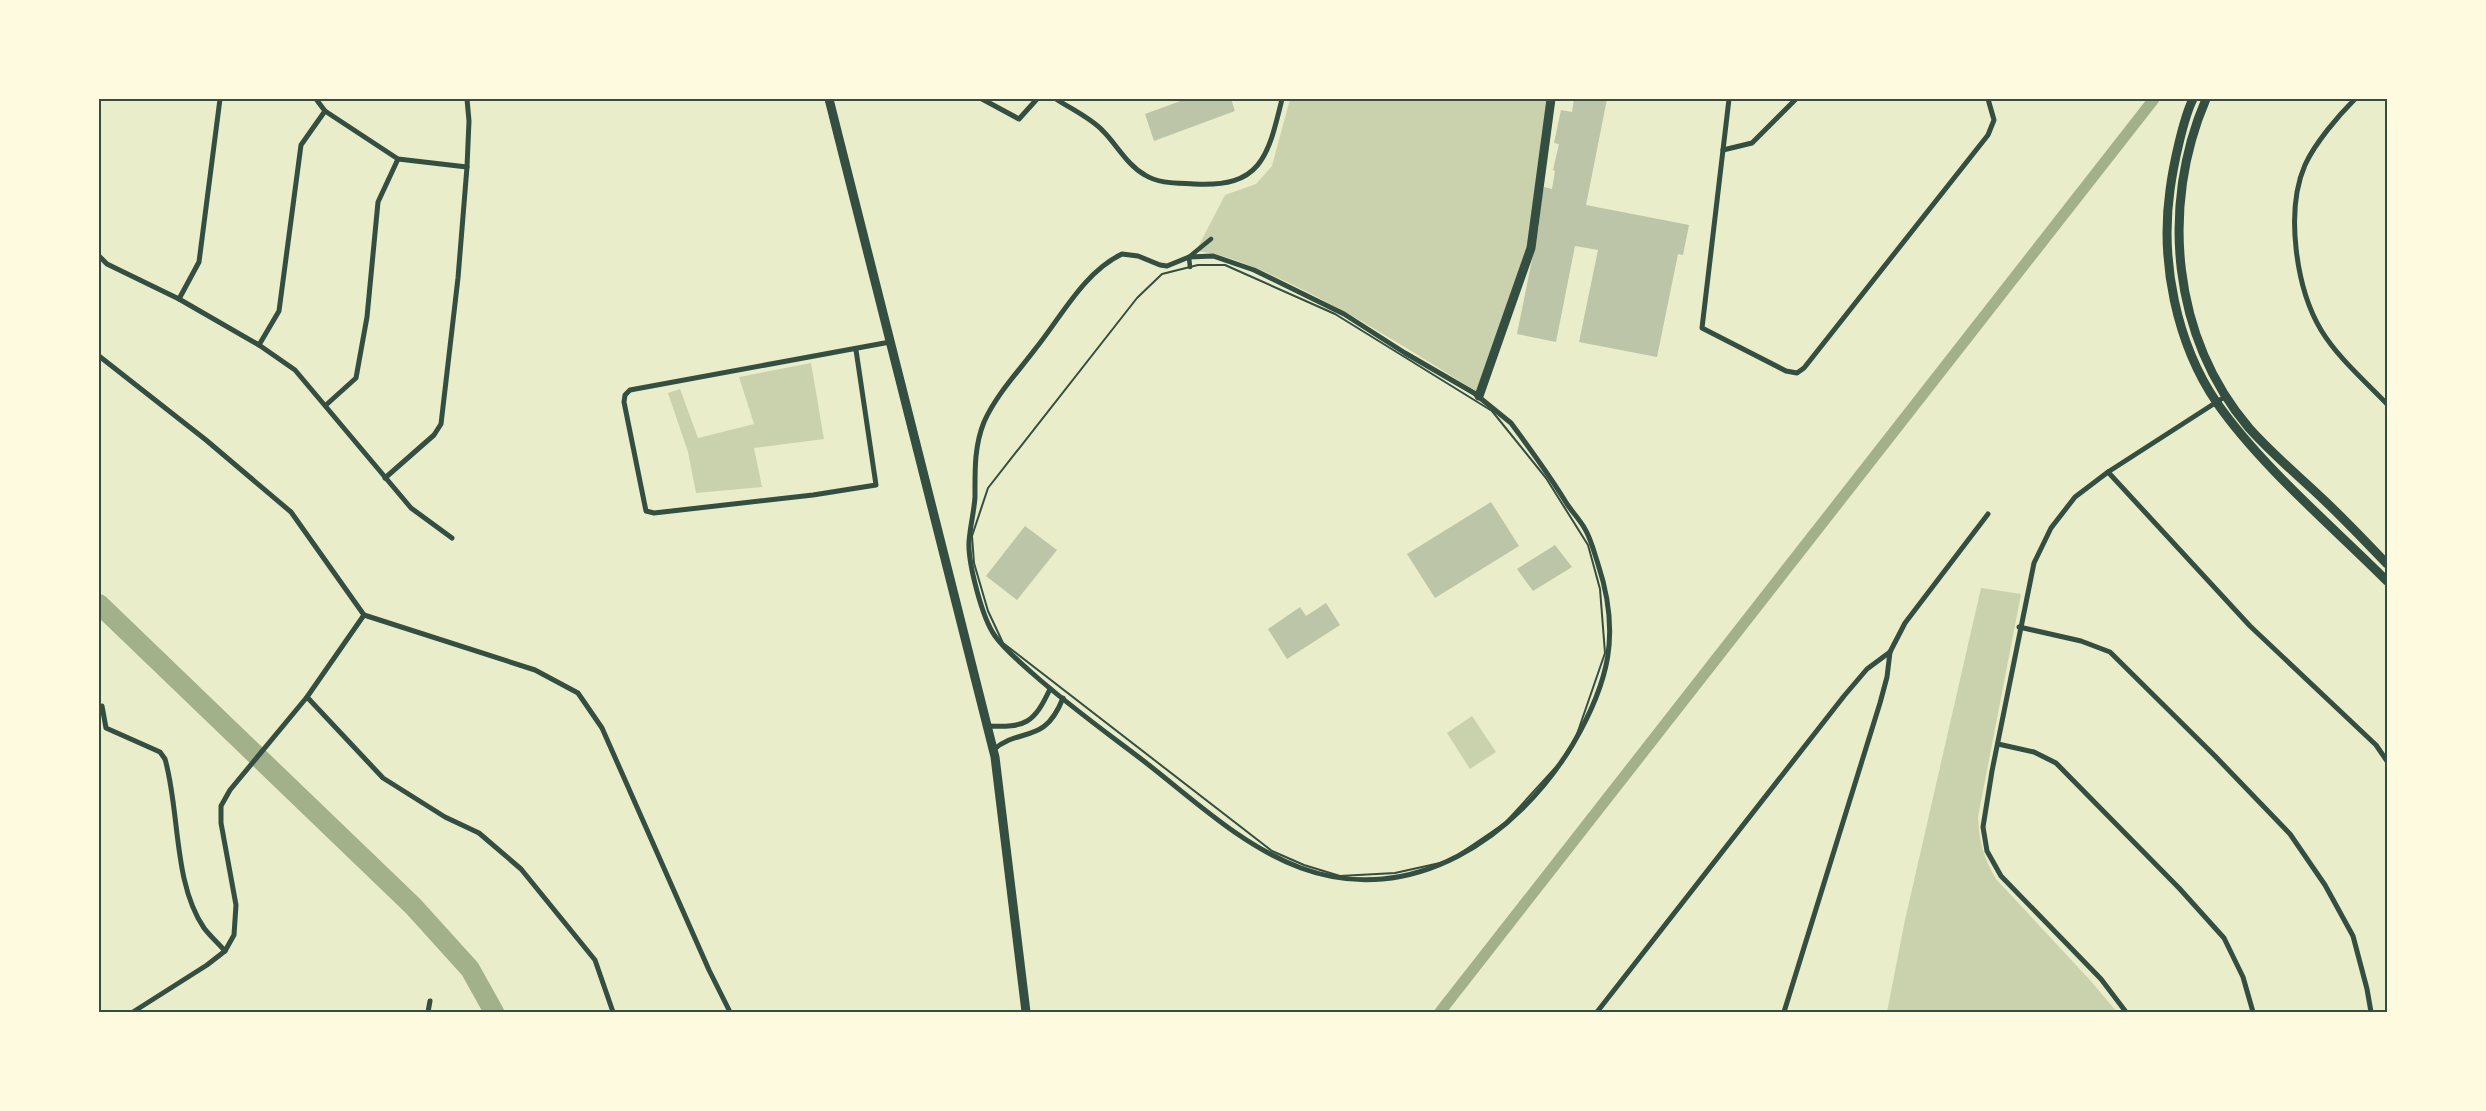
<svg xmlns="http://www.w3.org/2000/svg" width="2486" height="1111" font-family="'Sofia Sans Condensed',sans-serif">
	<rect width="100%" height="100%" fill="#e9edc9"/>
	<g fill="#cad2ad">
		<path d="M 1290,99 L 1547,99 L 1527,248 L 1476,391 C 1414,353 1353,313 1287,282 C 1257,268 1229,255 1196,251 L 1225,195 L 1256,184 L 1272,166 Z"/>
		<polygon points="811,363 824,439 754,448 762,487 696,493 688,452 668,393 680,389 698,438 754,424 739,377"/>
		<path d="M 1981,588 L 2021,594 L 1978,817 C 1979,841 1984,859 1996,879 L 2089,979 L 2117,1012 L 1887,1012 L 1905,920 Z"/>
		<polygon points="1472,716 1496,752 1470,769 1447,733"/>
	</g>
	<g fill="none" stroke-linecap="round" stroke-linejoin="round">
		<polyline stroke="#a3b18a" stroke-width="11" points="1440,1012 2154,99"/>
		<polyline stroke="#a3b18a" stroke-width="20" points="99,604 413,906 470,969 494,1012"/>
	</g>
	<g fill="#bcc5a7">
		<polygon points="1186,99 1231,99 1235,111 1154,141 1145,114"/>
		<polygon points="1574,99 1607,99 1586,205 1689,225 1683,255 1678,254 1657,357 1579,342 1598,250 1575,246 1556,342 1517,334 1539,225 1536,224 1544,187 1552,189 1555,171 1553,170 1559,144 1554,143 1561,110 1572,112"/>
		<polygon points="1491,502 1519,546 1435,598 1407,554"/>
		<polygon points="1025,526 1057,550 1017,600 986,576"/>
		<polygon points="1555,545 1572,567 1533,591 1517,569"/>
		<polygon points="1326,603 1340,625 1287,659 1268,629 1300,607 1306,616"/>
	</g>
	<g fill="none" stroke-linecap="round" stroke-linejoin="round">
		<polygon stroke="#344e41" stroke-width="2" points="1198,265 1225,265 1335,314 1492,411 1546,478 1588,545 1600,589 1605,653 1576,737 1565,757 1505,823 1449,861 1395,873 1340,876 1304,865 1272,851 1003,643 988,611 974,563 972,536 988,488 1137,298 1162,274"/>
		<polyline stroke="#344e41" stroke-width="4.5" points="1190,267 1189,257 1211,239"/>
		<g stroke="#344e41" stroke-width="5">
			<polyline points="316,99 325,111 398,159 467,167"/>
			<polyline points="982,99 1019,119 1037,99"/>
			<path d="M 1056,99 C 1071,109 1091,118 1103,131 C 1117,145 1127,165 1145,175 C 1159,184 1178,183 1194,184 C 1261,188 1268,157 1282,99"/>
			<polyline points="1729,99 1702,328 1786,371 1797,373 1804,368 1988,135 1994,120 1988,99"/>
			<path d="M 2355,99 C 2338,116 2315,143 2305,165 C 2285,211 2296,288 2321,330 C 2338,358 2365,381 2387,404"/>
			<polyline points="1723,150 1752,143 1796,99"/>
			<path d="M 1122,254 L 1138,256 L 1160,265 L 1167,266 L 1189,257 L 1213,256 L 1254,270 L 1344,314 L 1405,353 L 1474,393 L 1511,423 C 1531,450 1550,476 1567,504 C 1573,513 1580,520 1585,529 C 1591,539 1594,552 1598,564 C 1621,634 1609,682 1573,744 C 1517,837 1412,909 1301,868 C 1242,846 1194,800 1145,762 C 1107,733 1068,705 1032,673 C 1019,661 1005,650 995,636 C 982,618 968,563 969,542 C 970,527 974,512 975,497 C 975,471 974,447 984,422 C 996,395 1018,372 1036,348 C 1061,317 1084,272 1122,254 Z"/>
			<polyline points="99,256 107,264 179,299 259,345 295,370 411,508 452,538"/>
			<polyline points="179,299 199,262 220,99"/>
			<polyline points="259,345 279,311 301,145 325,111"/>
			<polyline points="856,350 876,485 813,495 654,513 646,511 624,402 625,395 630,390 890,342"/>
			<polyline points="99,356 206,440 291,512 364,615 535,670 578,693 602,728 709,970 730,1012"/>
			<polyline points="326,405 356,378 367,317 378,202 398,159"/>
			<polyline points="2108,472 2250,626 2376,745 2387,761"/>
			<polyline points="385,478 434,435 441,424 458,278 467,167 469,121 467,99"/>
			<polyline points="2019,627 2081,641 2110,652 2215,756 2290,834 2325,885 2353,936 2367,989 2371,1012"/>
			<polyline points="307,697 383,778 445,817 479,833 521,869 595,960 613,1012"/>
			<path d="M 102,706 L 106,728 L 160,752 L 165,759 C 180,811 173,883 204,928 C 210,936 218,943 225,951"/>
			<path d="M 987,726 C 1026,728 1034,723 1050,689"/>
			<polyline points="1998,744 2034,752 2056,763 2179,888 2224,938 2243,977 2253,1012"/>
			<path d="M 993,750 C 1021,726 1044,746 1063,698"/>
			<polyline points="133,1012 207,965 225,951 234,935 236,905 221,823 221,806 230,790 307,697 364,615"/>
			<polyline points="428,1012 430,1001"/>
			<polyline points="1597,1012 1844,696 1867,669 1890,652"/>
			<polyline points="1784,1012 1880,703 1887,677 1890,652 1905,623 1988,514"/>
			<polyline points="2126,1012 2101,979 2001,876 1987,851 1983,827 1992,771 2034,563 2051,528 2075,497 2108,472 2226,396"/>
		</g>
		<g stroke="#344e41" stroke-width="9">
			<polyline points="829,99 995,757 1026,1012"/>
			<path d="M 2193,99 C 2183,119 2173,167 2170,190 C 2160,261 2176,343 2217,403 C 2261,466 2332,526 2387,581"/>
			<path d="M 2206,99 C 2160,206 2172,337 2249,428 C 2273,455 2300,477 2326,502 C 2347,522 2367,543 2387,564"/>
			<polyline points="1479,396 1531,248 1551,99"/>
		</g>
	</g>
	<rect width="2486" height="1111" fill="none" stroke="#fefae0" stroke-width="200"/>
	<rect x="100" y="100" width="2286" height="911" fill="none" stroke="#344e41" stroke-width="2"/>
</svg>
